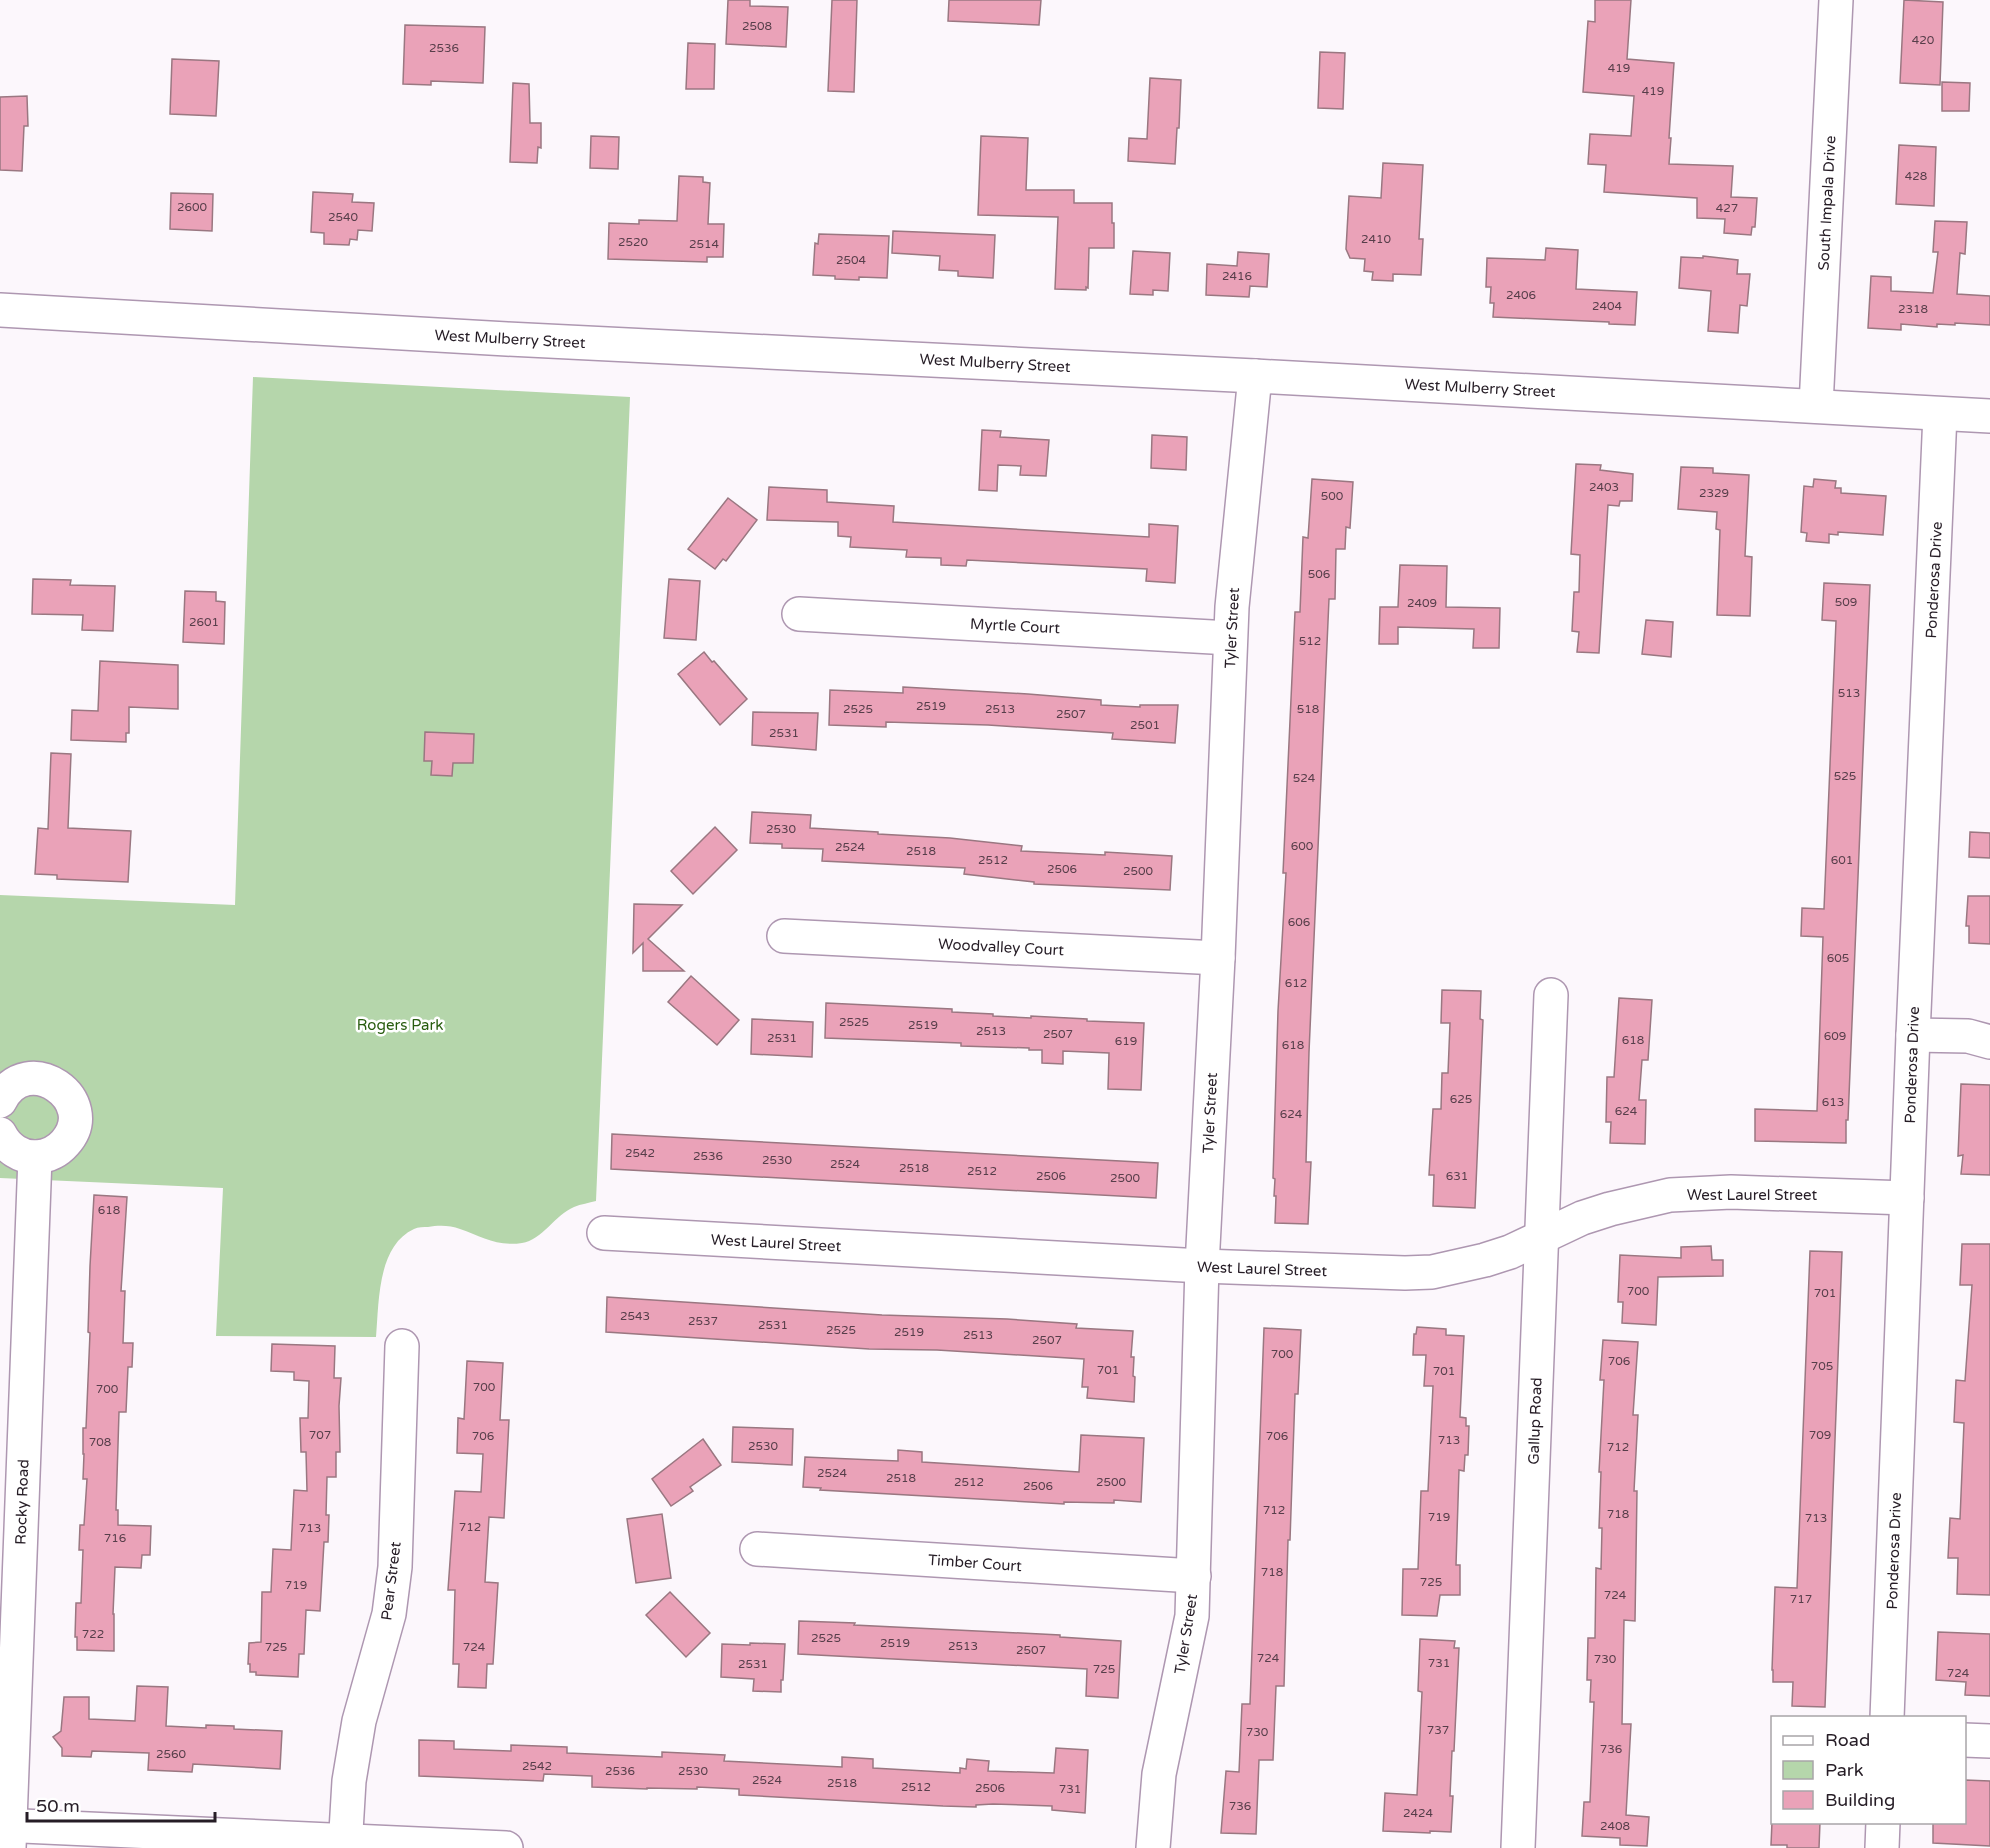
<svg xmlns="http://www.w3.org/2000/svg" width="1990" height="1848" font-family="'Varela Round',sans-serif">
	<rect width="100%" height="100%" fill="#fcf7fc"/>
	<path fill="#b5d6ab" d="M 253,377 L 630,397 L 596,1201 C 589,1203 581,1204 574,1207 C 555,1215 542,1240 522,1243 C 497,1247 481,1236 460,1229 C 450,1225 438,1225 428,1227 C 424,1227 418,1227 414,1229 C 377,1246 379,1303 376,1337 L 216,1336 L 223,1188 L 0,1178 L 0,895 L 235,905 Z"/>
	<g fill="#eaa2b8" stroke="#9a7781" stroke-width="1.5">
		<polygon points="728,0 750,0 750,6 788,7 786,47 726,44"/>
		<polygon points="832,0 857,0 854,92 828,91"/>
		<polygon points="949,0 1041,0 1039,25 948,21"/>
		<polygon points="1595,0 1631,0 1627,59 1674,63 1669,138 1671,138 1669,164 1733,166 1731,197 1757,198 1755,227 1752,227 1751,235 1724,233 1725,219 1697,218 1697,198 1604,192 1606,165 1588,164 1590,134 1631,136 1634,96 1583,92 1588,21 1595,22"/>
		<polygon points="1904,0 1943,2 1940,85 1900,83"/>
		<polygon points="405,25 485,27 483,83 431,81 431,85 403,84"/>
		<polygon points="688,43 715,44 714,89 686,89"/>
		<polygon points="1320,52 1345,53 1343,109 1318,108"/>
		<polygon points="172,59 219,61 216,116 170,114"/>
		<polygon points="1150,78 1181,80 1179,128 1177,128 1175,164 1128,161 1129,138 1147,139"/>
		<polygon points="1942,82 1970,83 1969,111 1942,111"/>
		<polygon points="513,83 529,84 530,123 541,123 541,148 538,147 537,163 510,162"/>
		<polygon points="27,96 28,126 24,126 22,171 0,170 0,97"/>
		<polygon points="591,136 619,137 618,169 590,168"/>
		<polygon points="981,136 1028,138 1026,190 1074,190 1074,203 1112,203 1112,223 1114,223 1114,248 1089,248 1088,288 1086,287 1086,290 1055,289 1058,217 978,215"/>
		<polygon points="1899,145 1936,147 1934,206 1896,204"/>
		<polygon points="1383,163 1423,165 1419,239 1423,239 1421,275 1393,274 1393,281 1372,280 1373,272 1364,271 1365,259 1350,258 1346,249 1349,196 1381,198"/>
		<polygon points="679,176 703,177 703,182 710,183 708,224 724,224 723,257 707,257 707,262 608,259 609,223 639,224 639,220 677,221"/>
		<polygon points="313,192 353,194 352,202 374,203 372,231 358,230 357,240 350,239 349,245 324,244 324,233 311,232"/>
		<polygon points="171,193 213,194 212,231 170,229"/>
		<polygon points="1935,221 1967,222 1965,254 1960,253 1957,294 1990,296 1990,325 1955,323 1955,325 1937,324 1937,327 1901,324 1901,330 1868,328 1871,276 1891,277 1891,291 1933,293 1938,252 1933,252"/>
		<polygon points="893,231 995,235 993,278 958,276 958,271 939,270 940,256 892,253"/>
		<polygon points="819,234 889,236 887,278 859,277 859,280 835,279 835,276 813,275 815,243 818,244"/>
		<polygon points="1546,248 1578,250 1576,289 1637,292 1635,325 1609,324 1609,322 1493,317 1494,303 1490,303 1491,287 1486,287 1487,258 1545,260"/>
		<polygon points="1133,251 1170,253 1168,291 1153,290 1153,295 1130,294"/>
		<polygon points="1238,252 1269,254 1267,287 1250,286 1249,297 1206,295 1207,264 1237,266"/>
		<polygon points="1703,256 1738,260 1737,274 1750,274 1747,306 1740,305 1738,333 1708,331 1711,291 1679,288 1681,257 1703,258"/>
		<polygon points="982,430 1001,431 1000,437 1049,440 1046,476 1020,475 1021,466 998,465 997,491 979,490"/>
		<polygon points="1152,435 1187,437 1186,470 1151,468"/>
		<polygon points="1576,464 1601,465 1600,470 1633,474 1632,501 1620,501 1619,506 1608,505 1599,653 1577,652 1579,632 1572,631 1574,592 1579,592 1580,555 1571,554"/>
		<polygon points="1681,467 1713,468 1713,473 1749,475 1745,556 1752,557 1750,616 1717,615 1720,530 1716,529 1717,512 1678,509"/>
		<polygon points="1312,479 1353,482 1350,528 1346,527 1345,549 1336,549 1335,599 1329,599 1309,1052 1306,1162 1311,1162 1308,1224 1275,1223 1276,1196 1274,1196 1275,1179 1273,1178 1278,1011 1286,873 1283,873 1295,612 1300,612 1303,537 1308,538"/>
		<polygon points="1814,479 1836,481 1835,488 1841,488 1841,493 1886,496 1883,535 1838,532 1838,535 1829,534 1829,543 1806,541 1807,533 1801,532 1804,486 1813,487"/>
		<polygon points="769,487 827,490 827,502 894,506 893,522 1149,537 1149,524 1178,526 1175,583 1146,581 1147,569 967,560 966,566 941,565 941,558 906,557 907,550 850,547 851,537 838,536 838,522 767,520"/>
		<polygon points="728,498 757,520 726,561 723,559 715,569 688,549"/>
		<polygon points="1400,565 1447,566 1446,607 1500,608 1499,648 1473,648 1474,629 1398,627 1398,644 1379,644 1380,607 1398,607"/>
		<polygon points="33,579 71,580 70,585 115,586 113,631 82,630 83,615 32,614"/>
		<polygon points="669,579 700,581 696,640 664,638"/>
		<polygon points="1824,583 1870,585 1848,1120 1846,1120 1846,1143 1755,1141 1755,1109 1817,1111 1823,937 1801,936 1802,908 1824,909 1836,621 1822,620"/>
		<polygon points="185,591 216,592 216,601 225,602 224,644 183,642"/>
		<polygon points="1646,620 1673,622 1671,657 1642,654"/>
		<polygon points="704,652 712,662 714,661 747,699 720,725 678,674"/>
		<polygon points="100,661 178,665 178,709 129,707 129,733 126,733 126,742 71,740 72,710 98,711"/>
		<polygon points="903,687 1028,694 1101,700 1101,705 1140,707 1140,705 1178,705 1175,743 1112,739 1113,733 988,725 886,722 886,727 829,725 830,690 903,693"/>
		<polygon points="753,712 818,713 816,750 752,745"/>
		<polygon points="425,732 474,734 473,763 453,763 452,776 431,775 432,761 424,761"/>
		<polygon points="51,753 71,754 68,828 131,831 128,882 57,879 57,875 35,874 38,828 48,829"/>
		<polygon points="752,812 811,815 810,828 878,832 878,834 950,838 1022,846 1021,851 1105,855 1105,852 1172,856 1170,890 1034,884 1034,882 964,874 965,868 822,861 823,849 782,848 782,844 750,843"/>
		<polygon points="715,827 737,850 693,894 671,871"/>
		<polygon points="1970,832 1990,833 1990,858 1969,857"/>
		<polygon points="1968,896 1990,896 1990,944 1969,943 1969,926 1966,926"/>
		<polygon points="634,904 682,905 648,939 684,971 643,971 643,943 633,953"/>
		<polygon points="691,976 739,1020 717,1045 668,1002"/>
		<polygon points="1442,990 1481,991 1480,1019 1483,1020 1475,1208 1433,1206 1434,1175 1429,1175 1433,1109 1441,1109 1442,1073 1448,1073 1450,1023 1441,1023"/>
		<polygon points="1619,998 1652,1000 1648,1060 1642,1060 1639,1100 1646,1100 1645,1144 1610,1143 1611,1122 1606,1122 1607,1077 1614,1077"/>
		<polygon points="826,1003 952,1009 952,1012 993,1014 993,1016 1031,1018 1031,1016 1087,1019 1087,1021 1144,1023 1141,1090 1108,1089 1109,1053 1063,1051 1063,1064 1042,1063 1042,1050 1029,1050 1029,1048 961,1046 961,1043 825,1038"/>
		<polygon points="752,1019 813,1022 812,1057 751,1054"/>
		<polygon points="1961,1084 1990,1085 1990,1175 1961,1174 1963,1155 1958,1156"/>
		<polygon points="612,1134 1158,1163 1156,1198 611,1169"/>
		<polygon points="94,1195 127,1197 121,1291 125,1291 123,1343 133,1343 132,1367 128,1367 126,1412 119,1412 116,1510 118,1510 118,1525 151,1526 150,1555 142,1555 141,1568 115,1567 113,1614 114,1614 114,1651 77,1650 77,1637 75,1637 76,1603 81,1603 83,1550 79,1550 80,1525 84,1525 87,1479 83,1479 84,1454 83,1454 83,1428 86,1428 90,1333 88,1332 90,1266"/>
		<polygon points="1962,1244 1990,1244 1990,1595 1957,1594 1958,1558 1948,1558 1950,1518 1960,1519 1964,1423 1954,1422 1956,1380 1965,1381 1972,1285 1960,1285"/>
		<polygon points="1711,1246 1712,1260 1723,1260 1723,1276 1658,1277 1656,1325 1622,1323 1623,1302 1618,1302 1620,1255 1681,1258 1681,1247"/>
		<polygon points="1810,1251 1842,1252 1825,1707 1792,1706 1793,1682 1773,1682 1773,1670 1772,1670 1775,1587 1797,1588"/>
		<polygon points="607,1297 882,1315 1007,1319 1077,1324 1076,1328 1133,1331 1131,1357 1134,1357 1133,1376 1135,1377 1134,1402 1087,1398 1088,1387 1082,1387 1084,1359 937,1350 869,1349 606,1332"/>
		<polygon points="1417,1327 1446,1329 1446,1335 1464,1336 1460,1417 1466,1418 1466,1426 1469,1426 1468,1455 1465,1455 1464,1471 1459,1470 1456,1565 1460,1565 1460,1595 1440,1595 1437,1616 1402,1615 1403,1569 1418,1569 1421,1491 1428,1491 1433,1386 1424,1386 1426,1355 1413,1355 1414,1334 1416,1334"/>
		<polygon points="1264,1328 1301,1330 1298,1394 1295,1394 1290,1540 1288,1540 1284,1686 1276,1686 1273,1760 1259,1760 1256,1834 1221,1833 1226,1771 1239,1772 1242,1704 1250,1704"/>
		<polygon points="1603,1340 1638,1342 1633,1415 1638,1415 1634,1491 1637,1491 1635,1621 1624,1620 1622,1724 1631,1724 1626,1815 1649,1817 1647,1846 1620,1845 1620,1838 1582,1836 1584,1802 1590,1802 1594,1702 1590,1702 1591,1680 1587,1680 1588,1638 1595,1638 1596,1568 1601,1569 1602,1528 1599,1528 1601,1472 1599,1472 1604,1380 1600,1380"/>
		<polygon points="272,1344 335,1346 334,1378 341,1378 339,1406 340,1452 336,1452 336,1477 327,1477 326,1515 329,1515 328,1542 324,1542 320,1611 306,1610 304,1654 299,1654 298,1677 256,1675 256,1672 250,1672 250,1664 248,1664 249,1643 261,1642 262,1592 271,1592 273,1549 291,1550 294,1490 307,1491 306,1452 301,1452 300,1418 308,1418 309,1381 294,1380 294,1372 271,1371"/>
		<polygon points="467,1361 503,1363 500,1420 509,1420 504,1518 489,1517 485,1582 498,1583 493,1664 487,1664 486,1688 458,1687 459,1664 453,1664 455,1590 448,1590 455,1491 481,1492 483,1454 457,1453 458,1418 464,1419"/>
		<polygon points="733,1427 793,1429 792,1465 732,1462"/>
		<polygon points="1081,1435 1144,1438 1141,1502 1114,1500 1114,1503 1064,1502 1064,1504 820,1490 821,1488 803,1487 805,1457 898,1461 898,1450 922,1452 922,1462 1079,1472"/>
		<polygon points="703,1439 721,1465 690,1487 693,1491 671,1506 652,1479"/>
		<polygon points="662,1514 671,1578 636,1583 627,1519"/>
		<polygon points="670,1592 710,1633 686,1657 646,1615"/>
		<polygon points="799,1621 855,1623 854,1625 1060,1635 1060,1637 1121,1641 1118,1698 1086,1696 1087,1669 798,1654"/>
		<polygon points="1938,1632 1990,1634 1990,1696 1965,1695 1966,1682 1936,1680"/>
		<polygon points="1420,1639 1455,1641 1454,1648 1459,1648 1454,1751 1452,1751 1450,1796 1453,1796 1451,1832 1430,1831 1430,1833 1383,1831 1385,1793 1417,1795 1422,1692 1418,1691"/>
		<polygon points="750,1643 785,1644 783,1680 781,1680 781,1692 753,1691 754,1679 721,1677 722,1644 750,1645"/>
		<polygon points="137,1686 168,1687 166,1726 206,1728 206,1725 234,1726 234,1729 282,1731 280,1769 193,1764 192,1772 148,1770 149,1753 92,1751 91,1757 62,1756 62,1748 53,1737 61,1731 64,1697 89,1697 89,1719 135,1721"/>
		<polygon points="419,1740 454,1741 454,1749 511,1751 511,1745 567,1747 567,1753 662,1757 662,1752 725,1755 724,1761 842,1767 842,1757 873,1759 873,1768 960,1773 960,1768 966,1769 967,1759 989,1761 988,1771 1054,1773 1056,1748 1088,1750 1085,1813 1052,1810 1052,1806 993,1804 976,1805 976,1807 943,1806 739,1795 739,1789 697,1787 697,1789 647,1788 647,1789 592,1787 592,1776 544,1774 543,1781 419,1776"/>
		<polygon points="1965,1780 1990,1781 1990,1846 1933,1843 1933,1822 1965,1822"/>
		<polygon points="1772,1822 1820,1822 1819,1848 1787,1848 1787,1845 1771,1845"/>
	</g>
	<g fill="none" stroke-linecap="round" stroke-linejoin="round">
		<defs>
			<g id="minor">
				<polyline points="1816,406 1836,0"/>
				<polyline points="799,614 1230,638"/>
				<polyline points="784,936 1218,958"/>
				<polyline points="1913,1035 1968,1036 1990,1042"/>
				<path d="M 0,1101 C 27,1047 103,1101 65,1143 C 58,1151 48,1156 37,1157 C 21,1158 7,1148 0,1134"/>
				<polyline points="604,1233 1202,1266 1405,1273 1432,1272 1485,1260 1510,1252 1582,1218 1610,1209 1670,1195 1731,1192 1907,1198"/>
				<polyline points="757,1549 1194,1576"/>
				<polyline points="1887,1718 1913,1035 1940,414"/>
				<polyline points="1964,1740 1990,1741"/>
				<polyline points="0,1825 506,1848"/>
				<polyline points="9,1848 35,1157"/>
				<polyline points="345,1848 349,1781 359,1721 389,1614 395,1567 402,1346"/>
				<polyline points="1153,1848 1159,1774 1192,1616 1202,1266 1218,958 1232,607 1255,376"/>
				<polyline points="1518,1848 1551,995"/>
				<polyline points="1882,1848 1883,1822"/>
			</g>
			<polyline id="major" points="0,310 507,339 1255,376 1990,416"/>
		</defs>
		<use href="#minor" stroke="#ae97b1" stroke-width="36"/>
		<use href="#major" stroke="#ae97b1" stroke-width="36"/>
		<use href="#minor" stroke="#fff" stroke-width="33"/>
		<use href="#major" stroke="#fff" stroke-width="33"/>
	</g>
	<g text-anchor="middle" stroke-width="5" stroke-linejoin="round" paint-order="stroke">
		<g font-size="12" fill="#573e4a">
			<text x="757" y="30">2508</text>
			<text x="1923" y="44">420</text>
			<text x="444" y="52">2536</text>
			<text x="1619" y="72">419</text>
			<text x="1653" y="95">419</text>
			<text x="1916" y="180">428</text>
			<text x="192" y="211">2600</text>
			<text x="1727" y="212">427</text>
			<text x="343" y="221">2540</text>
			<text x="1376" y="243">2410</text>
			<text x="633" y="246">2520</text>
			<text x="704" y="248">2514</text>
			<text x="851" y="264">2504</text>
			<text x="1237" y="280">2416</text>
			<text x="1521" y="299">2406</text>
			<text x="1607" y="310">2404</text>
			<text x="1913" y="313">2318</text>
			<text x="1604" y="491">2403</text>
			<text x="1714" y="497">2329</text>
			<text x="1332" y="500">500</text>
			<text x="1319" y="578">506</text>
			<text x="1846" y="606">509</text>
			<text x="1422" y="607">2409</text>
			<text x="204" y="626">2601</text>
			<text x="1310" y="645">512</text>
			<text x="1849" y="697">513</text>
			<text x="931" y="710">2519</text>
			<text x="858" y="713">2525</text>
			<text x="1000" y="713">2513</text>
			<text x="1308" y="713">518</text>
			<text x="1071" y="718">2507</text>
			<text x="1145" y="729">2501</text>
			<text x="784" y="737">2531</text>
			<text x="1845" y="780">525</text>
			<text x="1304" y="782">524</text>
			<text x="781" y="833">2530</text>
			<text x="1302" y="850">600</text>
			<text x="850" y="851">2524</text>
			<text x="921" y="855">2518</text>
			<text x="993" y="864">2512</text>
			<text x="1842" y="864">601</text>
			<text x="1062" y="873">2506</text>
			<text x="1138" y="875">2500</text>
			<text x="1299" y="926">606</text>
			<text x="1838" y="962">605</text>
			<text x="1296" y="987">612</text>
			<text x="854" y="1026">2525</text>
			<text x="923" y="1029">2519</text>
			<text x="991" y="1035">2513</text>
			<text x="1058" y="1038">2507</text>
			<text x="1835" y="1040">609</text>
			<text x="782" y="1042">2531</text>
			<text x="1633" y="1044">618</text>
			<text x="1126" y="1045">619</text>
			<text x="1293" y="1049">618</text>
			<text x="1461" y="1103">625</text>
			<text x="1833" y="1106">613</text>
			<text x="1626" y="1115">624</text>
			<text x="1291" y="1118">624</text>
			<text x="640" y="1157">2542</text>
			<text x="708" y="1160">2536</text>
			<text x="777" y="1164">2530</text>
			<text x="845" y="1168">2524</text>
			<text x="914" y="1172">2518</text>
			<text x="982" y="1175">2512</text>
			<text x="1051" y="1180">2506</text>
			<text x="1457" y="1180">631</text>
			<text x="1125" y="1182">2500</text>
			<text x="109" y="1214">618</text>
			<text x="1638" y="1295">700</text>
			<text x="1825" y="1297">701</text>
			<text x="635" y="1320">2543</text>
			<text x="703" y="1325">2537</text>
			<text x="773" y="1329">2531</text>
			<text x="841" y="1334">2525</text>
			<text x="909" y="1336">2519</text>
			<text x="978" y="1339">2513</text>
			<text x="1047" y="1344">2507</text>
			<text x="1282" y="1358">700</text>
			<text x="1619" y="1365">706</text>
			<text x="1822" y="1370">705</text>
			<text x="1108" y="1374">701</text>
			<text x="1444" y="1375">701</text>
			<text x="484" y="1391">700</text>
			<text x="107" y="1393">700</text>
			<text x="320" y="1439">707</text>
			<text x="1820" y="1439">709</text>
			<text x="483" y="1440">706</text>
			<text x="1277" y="1440">706</text>
			<text x="1449" y="1444">713</text>
			<text x="100" y="1446">708</text>
			<text x="763" y="1450">2530</text>
			<text x="1618" y="1451">712</text>
			<text x="832" y="1477">2524</text>
			<text x="901" y="1482">2518</text>
			<text x="969" y="1486">2512</text>
			<text x="1111" y="1486">2500</text>
			<text x="1038" y="1490">2506</text>
			<text x="1274" y="1514">712</text>
			<text x="1618" y="1518">718</text>
			<text x="1439" y="1521">719</text>
			<text x="1816" y="1522">713</text>
			<text x="470" y="1531">712</text>
			<text x="310" y="1532">713</text>
			<text x="115" y="1542">716</text>
			<text x="1272" y="1576">718</text>
			<text x="1431" y="1586">725</text>
			<text x="296" y="1589">719</text>
			<text x="1615" y="1599">724</text>
			<text x="1801" y="1603">717</text>
			<text x="93" y="1638">722</text>
			<text x="826" y="1642">2525</text>
			<text x="895" y="1647">2519</text>
			<text x="963" y="1650">2513</text>
			<text x="276" y="1651">725</text>
			<text x="474" y="1651">724</text>
			<text x="1031" y="1654">2507</text>
			<text x="1268" y="1662">724</text>
			<text x="1605" y="1663">730</text>
			<text x="1439" y="1667">731</text>
			<text x="753" y="1668">2531</text>
			<text x="1104" y="1673">725</text>
			<text x="1958" y="1677">724</text>
			<text x="1438" y="1734">737</text>
			<text x="1257" y="1736">730</text>
			<text x="1611" y="1753">736</text>
			<text x="171" y="1758">2560</text>
			<text x="537" y="1770">2542</text>
			<text x="620" y="1775">2536</text>
			<text x="693" y="1775">2530</text>
			<text x="767" y="1784">2524</text>
			<text x="842" y="1787">2518</text>
			<text x="916" y="1791">2512</text>
			<text x="990" y="1792">2506</text>
			<text x="1070" y="1793">731</text>
			<text x="1240" y="1810">736</text>
			<text x="1418" y="1817">2424</text>
			<text x="1615" y="1830">2408</text>
		</g>
		<g font-size="15" fill="#261d26" stroke="#fff">
			<text transform="translate(1827 203) rotate(-87)" y="5">South Impala Drive</text>
			<text transform="translate(510 339) rotate(3)" y="5">West Mulberry Street</text>
			<text transform="translate(995 363) rotate(3)" y="5">West Mulberry Street</text>
			<text transform="translate(1480 388) rotate(3)" y="5">West Mulberry Street</text>
			<text transform="translate(1934 580) rotate(-87)" y="5">Ponderosa Drive</text>
			<text transform="translate(1015 626) rotate(3)" y="5">Myrtle Court</text>
			<text transform="translate(1232 628) rotate(-87)" y="5">Tyler Street</text>
			<text transform="translate(1001 947) rotate(3)" y="5">Woodvalley Court</text>
			<text transform="translate(1912 1065) rotate(-88)" y="5">Ponderosa Drive</text>
			<text transform="translate(1210 1113) rotate(-87)" y="5">Tyler Street</text>
			<text x="1752" y="1200">West Laurel Street</text>
			<text transform="translate(776 1243) rotate(3)" y="5">West Laurel Street</text>
			<text transform="translate(1262 1269) rotate(2)" y="5">West Laurel Street</text>
			<text transform="translate(1535 1421) rotate(-88)" y="5">Gallup Road</text>
			<text transform="translate(22 1502) rotate(-88)" y="5">Rocky Road</text>
			<text transform="translate(1894 1551) rotate(-88)" y="5">Ponderosa Drive</text>
			<text transform="translate(975 1563) rotate(4)" y="5">Timber Court</text>
			<text transform="translate(391 1581) rotate(-83)" y="5">Pear Street</text>
			<text transform="translate(1186 1634) rotate(-81)" y="5">Tyler Street</text>
		</g>
		<g font-size="15" fill="#285c0f" stroke="#fff">
			<text x="400" y="1030">Rogers Park</text>
		</g>
	</g>
	<rect x="1771" y="1716" width="195" height="108" fill="#ffffff" stroke="#a8a5a8" stroke-width="1.5"/>
	<rect x="1783" y="1736" width="30" height="9" fill="#ffffff" stroke="#a8a5a8" stroke-width="1.5"/>
	<text x="1825" y="1746" font-size="18" fill="#261d26">Road</text>
	<rect x="1783" y="1761" width="30" height="18" fill="#b5d6ab" stroke="#a8a5a8" stroke-width="1.5"/>
	<text x="1825" y="1776" font-size="18" fill="#261d26">Park</text>
	<rect x="1783" y="1791" width="30" height="18" fill="#eaa2b8" stroke="#a8a5a8" stroke-width="1.5"/>
	<text x="1825" y="1806" font-size="18" fill="#261d26">Building</text>
	<path d="M27 1812v9h188v-9" fill="none" stroke="#261d26" stroke-width="3"/>
	<text x="36" y="1812" font-size="18" fill="#261d26" stroke="#ffffff" stroke-width="4.5" paint-order="stroke">50 m</text>
</svg>
